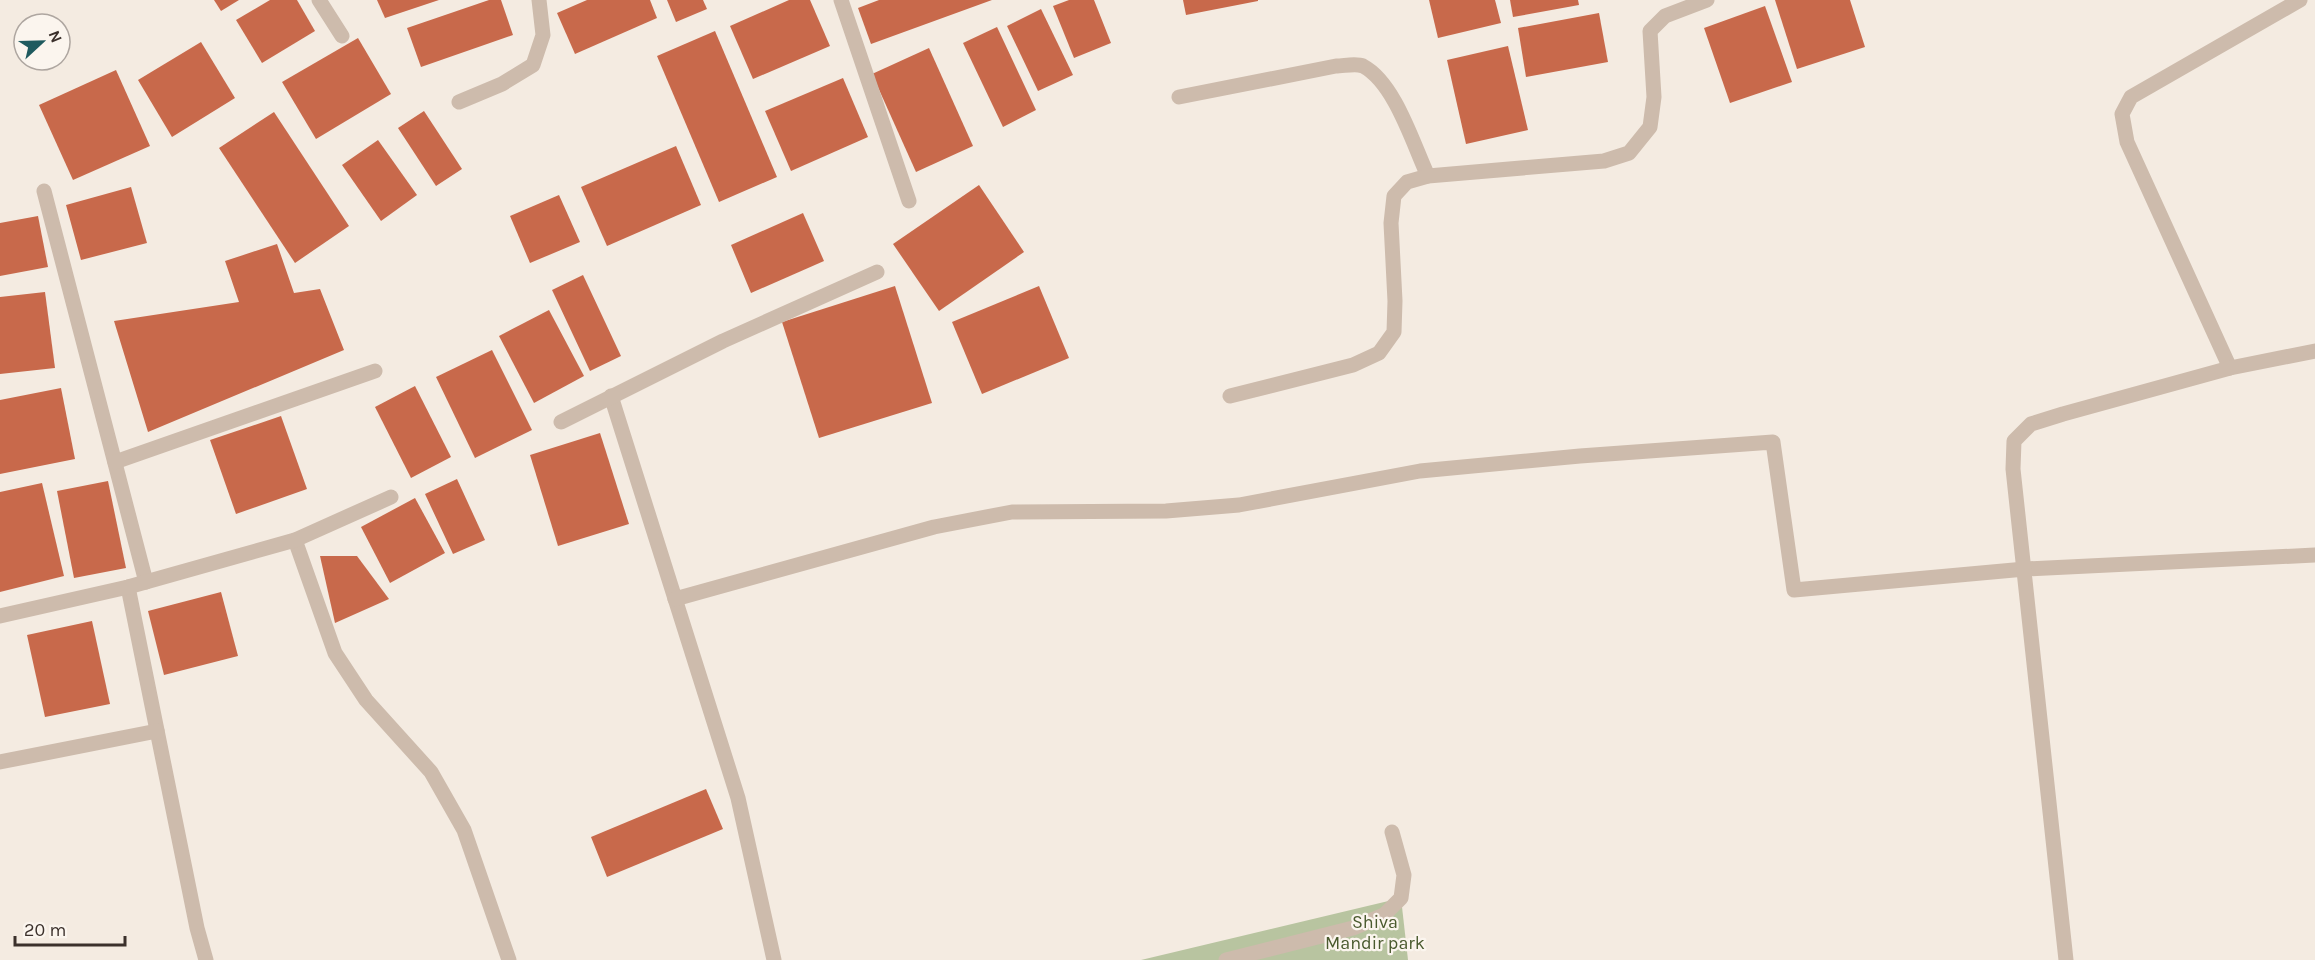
<svg xmlns="http://www.w3.org/2000/svg" width="2315" height="960" font-family="Karla,sans-serif">
	<rect width="100%" height="100%" fill="#f4ebe1"/>
	<polygon fill="#b8c4a0" points="1401,898 1408,960 1141,960"/>
	<g fill="#c8694b">
		<polygon points="214,0 239,0 221,11"/>
		<polygon points="270,0 297,0 315,31 262,63 236,20"/>
		<polygon points="377,0 439,0 385,18"/>
		<polygon points="489,0 501,0 513,35 421,67 407,28"/>
		<polygon points="587,0 650,0 657,18 575,54 557,13"/>
		<polygon points="667,0 703,0 707,9 676,22"/>
		<polygon points="789,0 810,0 830,46 753,79 730,26"/>
		<polygon points="879,0 992,0 871,44 858,8"/>
		<polygon points="1069,0 1094,0 1111,43 1074,58 1053,6"/>
		<polygon points="1183,0 1258,0 1258,1 1186,15"/>
		<polygon points="1429,0 1495,0 1501,23 1438,38"/>
		<polygon points="1510,0 1578,0 1579,5 1513,17"/>
		<polygon points="1775,0 1850,0 1865,47 1797,69"/>
		<polygon points="1765,6 1792,82 1730,103 1704,28"/>
		<polygon points="1041,9 1073,75 1038,91 1007,26"/>
		<polygon points="1599,13 1608,62 1526,77 1518,28"/>
		<polygon points="997,27 1036,110 1003,127 963,43"/>
		<polygon points="715,31 777,177 719,202 657,56"/>
		<polygon points="358,38 391,94 316,139 282,82"/>
		<polygon points="201,42 235,98 172,137 138,80"/>
		<polygon points="1508,46 1528,130 1466,144 1447,60"/>
		<polygon points="929,48 973,146 916,172 872,74"/>
		<polygon points="116,70 150,146 73,180 39,105"/>
		<polygon points="843,78 868,137 791,171 765,111"/>
		<polygon points="424,111 462,169 436,186 398,128"/>
		<polygon points="274,112 349,226 295,263 219,148"/>
		<polygon points="378,140 417,195 381,221 342,165"/>
		<polygon points="676,146 701,205 607,246 581,187"/>
		<polygon points="979,185 1024,252 939,311 893,244"/>
		<polygon points="131,187 147,243 81,260 66,205"/>
		<polygon points="559,195 580,242 530,263 510,216"/>
		<polygon points="803,213 824,261 751,293 731,245"/>
		<polygon points="38,216 48,267 0,276 0,223"/>
		<polygon points="277,244 294,293 320,289 344,350 148,432 114,321 239,302 225,261"/>
		<polygon points="583,275 621,356 590,371 552,290"/>
		<polygon points="895,286 932,403 819,438 782,322"/>
		<polygon points="1039,286 1069,358 982,394 952,322"/>
		<polygon points="45,292 55,368 0,374 0,297"/>
		<polygon points="549,310 584,376 534,403 499,336"/>
		<polygon points="492,350 532,430 475,458 436,377"/>
		<polygon points="415,386 451,457 411,478 375,407"/>
		<polygon points="61,388 75,459 0,474 0,400"/>
		<polygon points="281,416 307,489 236,514 210,440"/>
		<polygon points="600,433 629,524 558,546 530,455"/>
		<polygon points="457,479 485,540 453,554 425,494"/>
		<polygon points="108,481 126,568 74,578 57,491"/>
		<polygon points="42,483 64,576 0,592 0,492"/>
		<polygon points="415,498 445,553 390,583 361,527"/>
		<polygon points="320,556 357,556 389,599 335,623"/>
		<polygon points="221,592 238,656 164,675 148,611"/>
		<polygon points="92,621 110,704 45,717 27,635"/>
		<polygon points="706,789 723,829 607,877 591,837"/>
	</g>
	<g fill="none" stroke-linecap="round" stroke-linejoin="round">
		<path stroke="#cdbbac" stroke-width="15" d="M 1179,97 L 1336,66 C 1344,66 1356,63 1363,66 C 1395,83 1413,144 1428,176"/>
		<g stroke="#cdbbac" stroke-width="15">
			<polyline points="319,0 342,36"/>
			<polyline points="841,0 909,201"/>
			<polyline points="459,102 502,84 533,65 543,35 539,0"/>
			<polyline points="44,191 146,582"/>
			<polyline points="2230,368 2127,142 2122,114 2131,97 2300,0"/>
			<polyline points="611,396 738,798 774,960"/>
			<polyline points="1230,396 1353,365 1379,353 1394,332 1395,301 1391,223 1394,196 1407,182 1428,176 1604,161 1629,153 1650,127 1654,97 1650,31 1665,16 1707,0"/>
			<polyline points="561,422 723,341 877,272"/>
			<polyline points="115,462 375,371"/>
			<polyline points="295,540 335,653 366,700 431,772 464,830 509,960"/>
			<polyline points="128,587 197,928 206,960"/>
			<polyline points="675,599 934,527 1012,512 1166,511 1239,505 1420,471 1580,456 1773,442 1794,590 2025,569 2315,555"/>
			<polyline points="0,616 128,587 295,540 391,497"/>
			<polyline points="0,762 157,731"/>
			<polyline points="1226,960 1353,928 1384,915 1401,898 1404,875 1392,832"/>
			<polyline points="2066,960 2013,469 2014,441 2031,424 2063,414 2230,368 2315,351"/>
		</g>
	</g>
	<g text-anchor="middle" stroke-width="4.5" stroke-linejoin="round" paint-order="stroke">
		<g font-size="18" fill="#4a5a2e" stroke="#fbf5ee">
			<text x="1375" y="928">Shiva<tspan x="1375" dy="21">Mandir park</tspan></text>
		</g>
	</g>
	<g transform="translate(42 42) rotate(68)"><circle r="28" fill="#fbf5ee" stroke="#aea6a0" stroke-width="1.5"/>
	<path d="M0-4.5L10 22L0 15L-10 22Z" fill="#1f5a5e"/>
	<text y="-9" font-size="16" font-weight="bold" text-anchor="middle" fill="#3b302b">N</text>
	</g>
	<path d="M15 936v9h110v-9" fill="none" stroke="#3b302b" stroke-width="3"/>
	<text x="24" y="936" font-size="18" fill="#3b302b" stroke="#fbf5ee" stroke-width="4.5" paint-order="stroke">20 m</text>
</svg>
